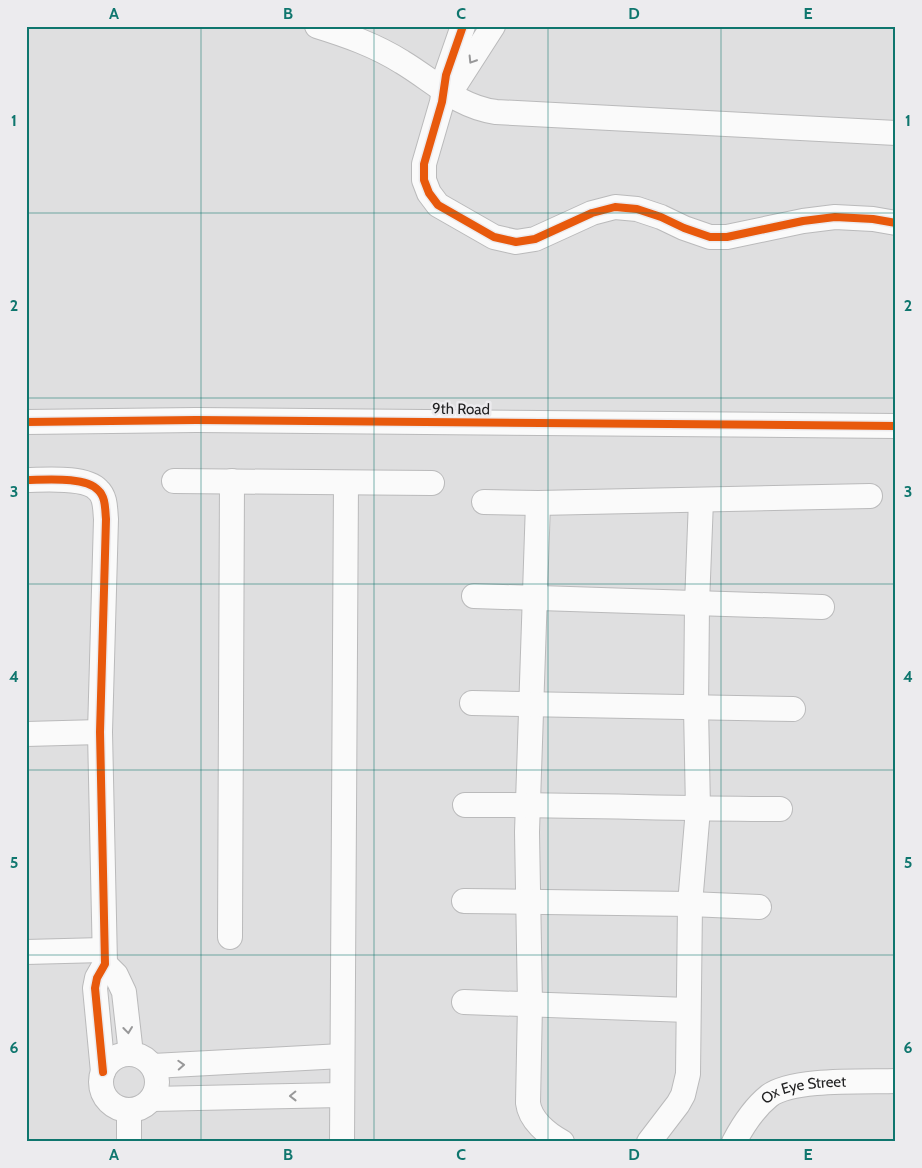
<svg xmlns="http://www.w3.org/2000/svg" width="922" height="1168" font-family="Cabin,sans-serif">
	<rect width="100%" height="100%" fill="#dfdfe0"/>
	<g fill="none" stroke-linecap="round" stroke-linejoin="round">
		<defs>
			<g id="street">
				<path d="M 317,26 C 346,35 375,45 402,62 C 434,81 458,107 496,112 L 896,133"/>
				<polyline points="463,26 446,75 442,102 424,164 424,180 429,193 438,205 494,237 516,242 535,239 592,213 615,207 637,209 661,217 684,228 710,237 727,237 803,221 835,217 873,219 896,223"/>
				<polyline points="448,96 493,26"/>
				<polyline points="26,422 196,420 896,426"/>
				<path d="M 26,480 C 44,480 85,476 98,490 C 106,497 105,510 106,519 L 100,732 L 105,964 L 97,978 L 95,988 L 103,1072"/>
				<polyline points="174,481 432,483"/>
				<polyline points="484,502 538,503 870,496"/>
				<path d="M 538,503 L 527,832 L 530,1004 L 528,1103 C 530,1120 547,1134 562,1142"/>
				<polyline points="474,596 822,607"/>
				<polyline points="472,703 793,709"/>
				<polyline points="26,734 100,732"/>
				<path d="M 465,805 C 570,804 675,809 780,809"/>
				<polyline points="464,901 690,904 759,907"/>
				<polyline points="230,937 232,481"/>
				<polyline points="26,952 103,950"/>
				<polyline points="105,964 116,975 124,992 131,1054"/>
				<polyline points="464,1002 688,1010"/>
				<circle cx="129" cy="1082" r="28"/>
				<polyline points="153,1066 342,1056"/>
				<polyline points="152,1099 342,1095"/>
				<polyline points="129,1142 129,1110"/>
				<polyline points="342,1142 346,483"/>
				<polyline points="649,1142 678,1104 683,1095 688,1074 690,904 698,809 696,708 697,604 701,500"/>
				<path id="s1" d="M 734,1142 C 743,1125 754,1108 769,1096 C 792,1078 866,1082 896,1081"/>
			</g>
		</defs>
		<use href="#street" stroke="#bababb" stroke-width="26"/>
		<use href="#street" stroke="#fafafa" stroke-width="24"/>
		<defs>
			<g id="cycleway">
				<polyline points="463,26 446,75 442,102 424,164 424,180 429,193 438,205 494,237 516,242 535,239 592,213 615,207 637,209 661,217 684,228 710,237 727,237 803,221 835,217 873,219 896,223"/>
				<polyline points="26,422 196,420 896,426"/>
				<path d="M 26,480 C 44,480 85,476 98,490 C 106,497 105,510 106,519 L 100,732 L 105,964 L 97,978 L 95,988 L 103,1072"/>
			</g>
		</defs>
		<use href="#cycleway" stroke="#ecebee" stroke-width="11"/>
		<use href="#cycleway" stroke="#e8590c" stroke-width="8"/>
	</g>
	<defs><path id="oneway-chevron" d="M-2-3.5L2.5 0L-2 3.5" fill="none" stroke-width="1.6" stroke-linecap="round" stroke-linejoin="round" transform="scale(1.25)"/></defs>
	<g stroke="#989899">
		<use href="#oneway-chevron" transform="translate(472 60) rotate(122)"/>
		<use href="#oneway-chevron" transform="translate(128 1030) rotate(83)"/>
		<use href="#oneway-chevron" transform="translate(181 1065) rotate(-3)"/>
		<use href="#oneway-chevron" transform="translate(293 1096) rotate(179)"/>
	</g>
	<path fill="none" stroke="#0f766e" stroke-width="1" stroke-opacity="0.55" d="M 201,26 L 201,1142M 374,26 L 374,1142M 548,26 L 548,1142M 721,26 L 721,1142M 26,213 L 896,213M 26,398 L 896,398M 26,584 L 896,584M 26,770 L 896,770M 26,955 L 896,955"/>
	<g text-anchor="middle" stroke-width="5" stroke-linejoin="round" paint-order="stroke">
		<g font-size="15" fill="#212122" stroke="#ecebee">
			<text transform="translate(461 409) rotate(1)" y="5">9th Road</text>
			<text dy="5" stroke="none"><textPath href="#s1" startOffset="94">Ox Eye Street</textPath></text>
		</g>
	</g>
	<rect width="922" height="1168" fill="none" stroke="#ecebee" stroke-width="55"/>
	<rect x="28" y="28" width="866" height="1112" fill="none" stroke="#0f766e" stroke-width="2"/>
	<g font-size="16" text-anchor="middle" font-weight="bold" fill="#0f766e">
		<text x="114" y="19">A</text>
		<text x="288" y="19">B</text>
		<text x="461" y="19">C</text>
		<text x="634" y="19">D</text>
		<text x="808" y="19">E</text>
		<text x="14" y="126">1</text>
		<text x="908" y="126">1</text>
		<text x="14" y="311">2</text>
		<text x="908" y="311">2</text>
		<text x="14" y="497">3</text>
		<text x="908" y="497">3</text>
		<text x="14" y="682">4</text>
		<text x="908" y="682">4</text>
		<text x="14" y="868">5</text>
		<text x="908" y="868">5</text>
		<text x="14" y="1053">6</text>
		<text x="908" y="1053">6</text>
		<text x="114" y="1160">A</text>
		<text x="288" y="1160">B</text>
		<text x="461" y="1160">C</text>
		<text x="634" y="1160">D</text>
		<text x="808" y="1160">E</text>
	</g>
</svg>
